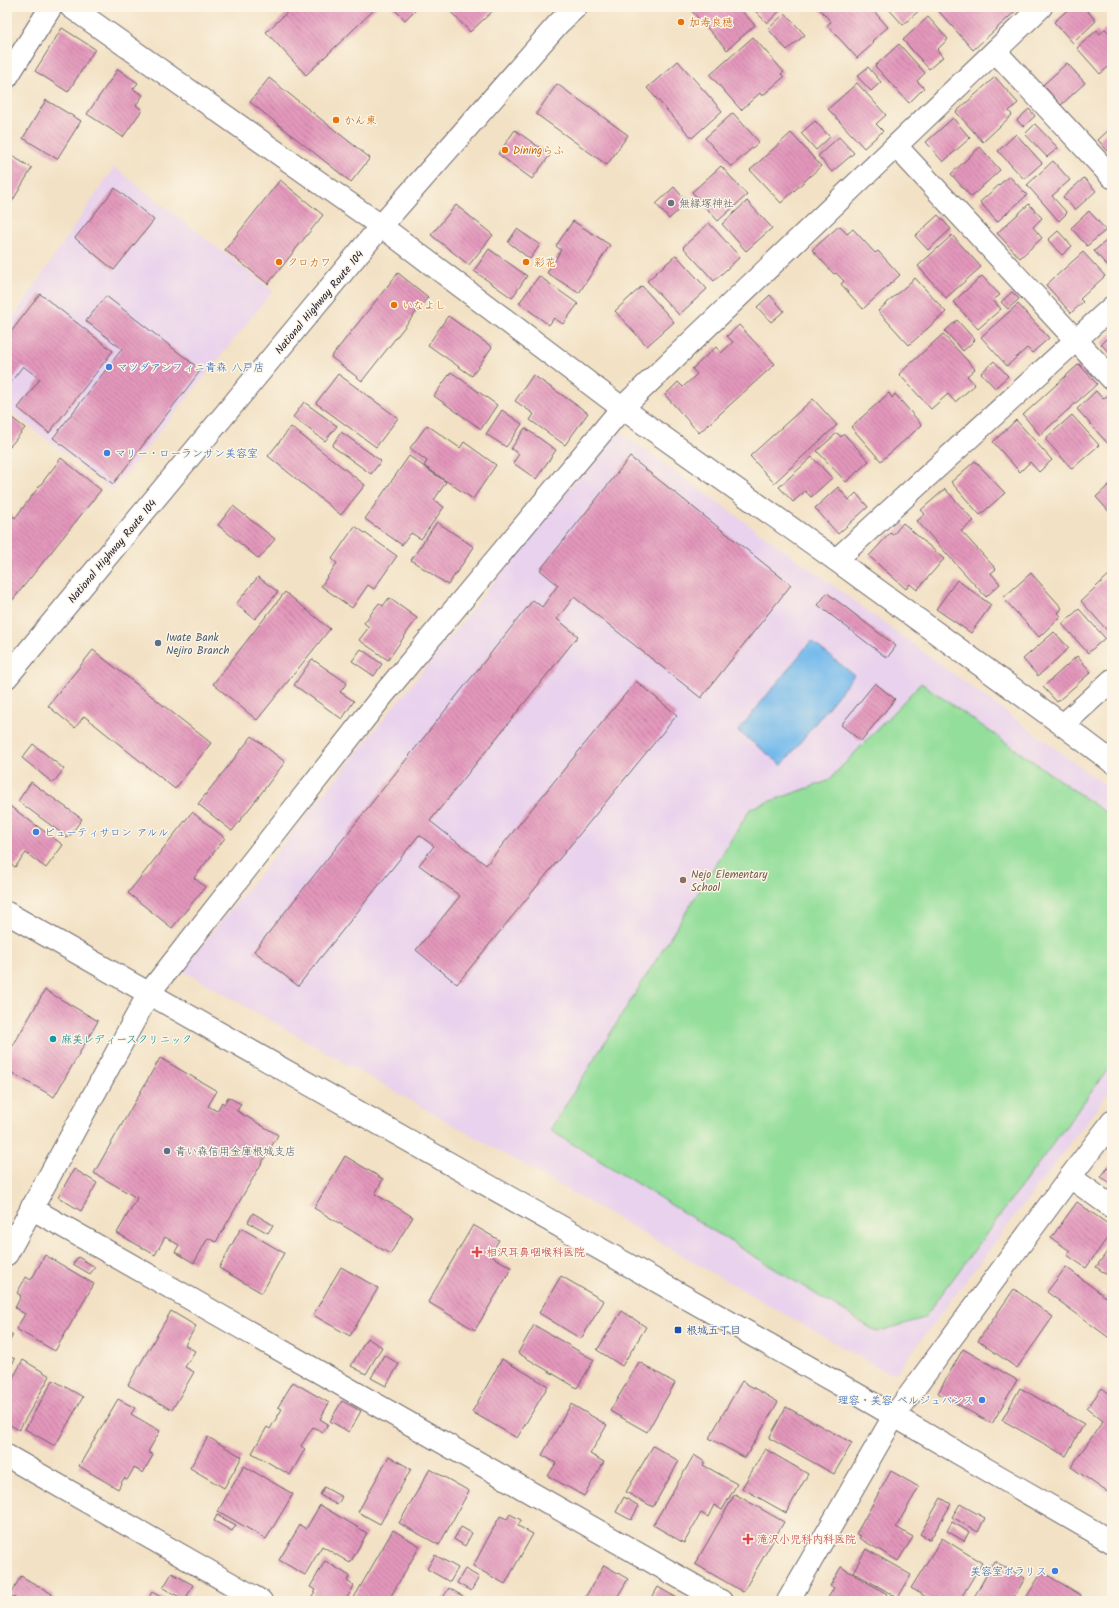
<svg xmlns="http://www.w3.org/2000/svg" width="1119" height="1608" font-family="Kalam,'Klee One',sans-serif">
	<defs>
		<pattern id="building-back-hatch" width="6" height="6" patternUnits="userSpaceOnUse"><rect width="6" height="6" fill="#e396bb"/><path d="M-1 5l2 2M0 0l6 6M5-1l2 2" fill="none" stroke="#b87a99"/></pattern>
	</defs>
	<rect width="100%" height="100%" fill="#fcf5e5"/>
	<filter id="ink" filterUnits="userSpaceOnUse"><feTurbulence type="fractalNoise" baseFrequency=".025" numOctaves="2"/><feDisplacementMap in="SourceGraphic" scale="8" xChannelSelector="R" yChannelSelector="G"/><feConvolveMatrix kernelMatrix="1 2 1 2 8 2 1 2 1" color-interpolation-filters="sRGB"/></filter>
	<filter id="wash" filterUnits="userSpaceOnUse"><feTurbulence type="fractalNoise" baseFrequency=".012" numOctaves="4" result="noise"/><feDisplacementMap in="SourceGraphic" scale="16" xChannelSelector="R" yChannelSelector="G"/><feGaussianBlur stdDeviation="0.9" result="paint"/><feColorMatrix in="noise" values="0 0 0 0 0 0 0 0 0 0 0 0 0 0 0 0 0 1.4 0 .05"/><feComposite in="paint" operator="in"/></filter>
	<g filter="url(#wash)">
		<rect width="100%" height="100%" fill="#f2e1c4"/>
		<g fill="#e9d2ed">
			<polygon points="114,167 273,291 112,491 7,408 7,327"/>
			<polygon points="614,433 622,433 816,573 1112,790 1112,1088 896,1373 886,1372 182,970"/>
		</g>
		<polygon fill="#93de9a" stroke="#5a806a" points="921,683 1112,817 1112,1064 924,1318 877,1332 550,1130 751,808 828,781"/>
		<polygon fill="#75baec" stroke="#4c6e94" points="811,641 854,675 782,765 738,731"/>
		<g id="blocks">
			<g fill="url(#building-back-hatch)">
				<polygon points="293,7 377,7 306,75 266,32"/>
				<polygon points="392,7 418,7 405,20"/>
				<polygon points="446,7 497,7 470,32"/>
				<polygon points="688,7 738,7 755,25 727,50"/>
				<polygon points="751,7 784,7 767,23"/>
				<polygon points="818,7 870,7 888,27 872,41 874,43 857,58 827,25 831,22"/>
				<polygon points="887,7 923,7 903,25"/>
				<polygon points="937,7 1020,7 973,50 936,8"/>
				<polygon points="1071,7 1084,7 1096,21 1073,43 1054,22"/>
				<polygon points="785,13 805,35 787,50 768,29"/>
				<polygon points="928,17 948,39 937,50 943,57 929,69 903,40"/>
				<polygon points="62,28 95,49 68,92 35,71"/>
				<polygon points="1105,29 1112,36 1112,64 1100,74 1077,48 1097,30 1100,34"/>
				<polygon points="753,37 784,72 781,74 784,77 762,96 760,93 741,110 710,75"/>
				<polygon points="899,44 925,73 917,81 924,88 909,103 875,66"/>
				<polygon points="678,61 722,111 692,138 647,88"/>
				<polygon points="1067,63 1085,83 1061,105 1043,85"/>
				<polygon points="868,67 881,82 871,91 857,76"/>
				<polygon points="118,69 138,83 133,89 143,95 136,105 142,110 123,137 87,114"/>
				<polygon points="995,77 1018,103 1009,111 1012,115 983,142 956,112"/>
				<polygon points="269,78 370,158 351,182 250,102"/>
				<polygon points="857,83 886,115 876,124 883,131 864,148 828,109"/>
				<polygon points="557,84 628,135 607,165 536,114"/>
				<polygon points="46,100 81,121 57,159 23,138"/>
				<polygon points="1029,109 1035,116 1023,127 1017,120"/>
				<polygon points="733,113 759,142 731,167 705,138"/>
				<polygon points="953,118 970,138 943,162 926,142"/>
				<polygon points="815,121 830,137 816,150 801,133"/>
				<polygon points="1035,124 1058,148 1047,157 1025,134"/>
				<polygon points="1112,127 1112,156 1098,140"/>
				<polygon points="515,130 550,155 532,179 498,154"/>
				<polygon points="791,133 821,166 781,203 750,170"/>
				<polygon points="1016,134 1042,163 1024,179 998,151"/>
				<polygon points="839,137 854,153 832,172 818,156"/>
				<polygon points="980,147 1000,170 971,197 951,174"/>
				<polygon points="7,153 32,168 7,210"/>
				<polygon points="1053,161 1070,180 1052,196 1067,213 1059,221 1027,185"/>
				<polygon points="721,166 747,195 718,221 692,192"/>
				<polygon points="1009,176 1027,195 997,222 980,202"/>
				<polygon points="1084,178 1096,191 1075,210 1063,197"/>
				<polygon points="280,180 323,215 268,284 225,250"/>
				<polygon points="674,187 687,202 669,219 656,204"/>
				<polygon points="115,188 154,220 114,270 75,238"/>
				<polygon points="747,201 772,228 746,251 722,224"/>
				<polygon points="1029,204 1042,218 1033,227 1042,238 1020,258 997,233"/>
				<polygon points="456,205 493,235 469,265 431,235"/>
				<polygon points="1089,211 1106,230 1087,246 1071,228"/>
				<polygon points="938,215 951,229 928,250 915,236"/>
				<polygon points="573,221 610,245 579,293 547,273 561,250 556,246"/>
				<polygon points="709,223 740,257 714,281 683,247"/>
				<polygon points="839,226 847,234 853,229 875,253 878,251 900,275 863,309 841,284 844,281 836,273 834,274 812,250"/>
				<polygon points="517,229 540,245 530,259 508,242"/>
				<polygon points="1058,231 1072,246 1062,255 1048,240"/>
				<polygon points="952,235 981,267 946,298 918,266"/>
				<polygon points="1112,236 1112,271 1094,251"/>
				<polygon points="489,249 527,276 512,298 474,271"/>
				<polygon points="1083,252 1105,276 1080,299 1083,302 1071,313 1046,285"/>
				<polygon points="676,255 707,289 679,315 647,281"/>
				<polygon points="398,273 428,297 362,381 331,357"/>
				<polygon points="539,276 578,304 563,324 554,318 549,325 519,303"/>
				<polygon points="982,276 1000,295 993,300 1001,309 978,329 953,302"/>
				<polygon points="915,278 946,312 909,345 878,311"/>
				<polygon points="642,286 674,322 647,346 615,311"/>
				<polygon points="1012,292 1019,299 1008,309 1001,302"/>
				<polygon points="40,294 113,351 49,433 18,408 40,379 23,366 7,387 7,337"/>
				<polygon points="770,295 784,311 771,322 757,307"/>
				<polygon points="106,296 201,370 113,484 53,438 122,349 86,321"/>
				<polygon points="1018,304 1049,338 1032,353 1027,348 1007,366 981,337"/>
				<polygon points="448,316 492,347 472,376 428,345"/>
				<polygon points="957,320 975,340 963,351 945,331"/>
				<polygon points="739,325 775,364 699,433 665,395 678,382 683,387 697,374 692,369 716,347 721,353 733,342 727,336"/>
				<polygon points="1112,333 1112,356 1101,344"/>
				<polygon points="943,334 975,369 967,376 975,385 955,402 948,394 931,409 899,374"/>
				<polygon points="994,361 1008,376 995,388 981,373"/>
				<polygon points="1079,364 1097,384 1040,435 1023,415"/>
				<polygon points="451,372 497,405 481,429 434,396"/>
				<polygon points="338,374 398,418 376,447 316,403"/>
				<polygon points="533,375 588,413 565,445 530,420 534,414 515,401"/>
				<polygon points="1096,391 1103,399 1107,396 1112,402 1112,441 1109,445 1077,409"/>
				<polygon points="889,393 892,398 895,394 922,425 881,461 851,427"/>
				<polygon points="813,399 837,425 774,483 750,456"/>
				<polygon points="304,402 337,426 325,441 293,417"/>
				<polygon points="502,410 522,424 506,447 486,434"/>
				<polygon points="7,414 25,428 7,450"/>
				<polygon points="1072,415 1099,445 1072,469 1045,439"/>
				<polygon points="1016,420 1052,460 1039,472 1030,462 1020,472 993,442"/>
				<polygon points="427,425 460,448 464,442 496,465 473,499 424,466 427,461 410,448"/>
				<polygon points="291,427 365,485 341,515 268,456"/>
				<polygon points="525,428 556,450 536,479 513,463 519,454 511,449"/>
				<polygon points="341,432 381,461 371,474 332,446"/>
				<polygon points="837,433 841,437 844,434 869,461 846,482 817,451"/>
				<polygon points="409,456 446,482 434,500 444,507 421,539 411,533 402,545 365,519"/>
				<polygon points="630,457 791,585 701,698 574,597 557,619 578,636 430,821 486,865 636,681 677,715 457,984 416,950 460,896 419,865 434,846 419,835 298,986 254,951 533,600 542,607 558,585 540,570"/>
				<polygon points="812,457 832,478 811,497 805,491 793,502 779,487"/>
				<polygon points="61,458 101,490 11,602 7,599 7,511 15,518"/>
				<polygon points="975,461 1005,493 980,515 951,482"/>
				<polygon points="1112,482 1112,513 1111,514 1096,497"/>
				<polygon points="838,487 849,500 856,493 868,507 838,534 815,508"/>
				<polygon points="945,489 974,521 961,531 996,569 991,573 1000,584 986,597 917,521 925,514 921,510"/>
				<polygon points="233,506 275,539 259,559 218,525"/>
				<polygon points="437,522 474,547 448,585 411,560"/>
				<polygon points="903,523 944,559 917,590 910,584 906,589 869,556 890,533 893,535"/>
				<polygon points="355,526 397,556 374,589 368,585 352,608 321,586 337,563 332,559"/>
				<polygon points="1112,572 1112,636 1081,601"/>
				<polygon points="1031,573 1062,608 1058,613 1061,616 1039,637 1003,598"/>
				<polygon points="258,577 278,592 255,619 236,604"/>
				<polygon points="957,580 991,605 971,633 936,609"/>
				<polygon points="285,592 330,629 257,720 213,684"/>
				<polygon points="827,593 896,646 887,658 818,605"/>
				<polygon points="389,598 417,618 388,660 359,640 369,627 364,623 379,603 383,606"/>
				<polygon points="1079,609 1105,638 1088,653 1062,624"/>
				<polygon points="1054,632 1069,648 1038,676 1023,659"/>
				<polygon points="361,649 382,664 374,676 352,661"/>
				<polygon points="93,650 211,743 175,789 84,716 75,728 48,706"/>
				<polygon points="1077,656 1091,672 1057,702 1043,687"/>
				<polygon points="312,659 347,683 340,692 354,701 342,719 294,685"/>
				<polygon points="875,683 895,699 861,741 841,725"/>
				<polygon points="252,736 285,762 232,831 198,804"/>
				<polygon points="33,744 64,769 53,783 22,758"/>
				<polygon points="31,782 82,819 68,838 18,801"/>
				<polygon points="7,804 63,845 46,868 26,853 15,867 7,861"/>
				<polygon points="192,812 225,838 194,878 205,887 172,928 128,893"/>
				<polygon points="45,990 98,1021 54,1097 7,1070 7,1056"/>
				<polygon points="160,1058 217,1091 208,1106 217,1111 222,1102 224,1104 228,1097 241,1104 237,1111 278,1135 216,1242 208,1238 194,1263 175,1252 179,1245 165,1237 155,1255 117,1233 137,1198 94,1173"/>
				<polygon points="345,1156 383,1179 375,1194 413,1217 390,1254 314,1208"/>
				<polygon points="1112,1161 1112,1184 1101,1177"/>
				<polygon points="74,1169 97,1183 81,1211 58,1197"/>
				<polygon points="1077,1202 1112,1227 1112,1231 1086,1268 1067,1255 1070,1251 1051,1238"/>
				<polygon points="253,1213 273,1225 268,1233 248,1222"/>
				<polygon points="473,1225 499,1240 490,1255 512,1268 475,1330 428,1302"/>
				<polygon points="241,1228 284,1253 262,1293 219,1268"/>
				<polygon points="1112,1245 1112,1278 1096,1267"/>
				<polygon points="45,1255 94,1284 55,1351 16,1329 25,1314 15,1308 21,1296 17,1293 26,1277 31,1280"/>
				<polygon points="78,1257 95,1267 90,1274 73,1264"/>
				<polygon points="341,1267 378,1288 350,1336 313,1315"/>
				<polygon points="1066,1267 1112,1302 1112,1340 1047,1292"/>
				<polygon points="561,1276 604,1301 581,1339 539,1313"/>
				<polygon points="1014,1289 1053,1317 1017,1368 978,1341"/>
				<polygon points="171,1311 196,1326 185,1345 195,1351 185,1367 194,1372 172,1410 128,1385"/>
				<polygon points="622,1311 646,1327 622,1366 597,1350"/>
				<polygon points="534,1325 594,1360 577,1388 518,1353"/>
				<polygon points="7,1331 13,1335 8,1344 7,1343"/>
				<polygon points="367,1338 382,1347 366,1374 351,1366"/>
				<polygon points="963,1349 1017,1380 992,1424 938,1393"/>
				<polygon points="7,1355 15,1359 7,1373"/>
				<polygon points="384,1355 399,1364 386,1386 371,1378"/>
				<polygon points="502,1359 548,1386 517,1438 472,1412"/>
				<polygon points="23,1360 50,1376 19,1430 7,1423 7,1388"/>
				<polygon points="639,1362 675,1383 647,1432 610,1411"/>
				<polygon points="53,1380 83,1397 55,1446 25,1429"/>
				<polygon points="742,1381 778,1402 745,1458 709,1438"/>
				<polygon points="293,1382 329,1403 320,1419 328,1424 323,1432 313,1427 301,1446 305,1449 290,1475 252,1453 267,1427 270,1429 282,1409 278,1407"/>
				<polygon points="1020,1388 1084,1424 1066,1456 1002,1420"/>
				<polygon points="1102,1388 1112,1396 1112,1485 1107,1492 1071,1467 1103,1421 1087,1408"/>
				<polygon points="118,1399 135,1408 131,1414 160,1431 148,1452 153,1455 143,1473 134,1468 127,1480 124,1478 118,1489 79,1466"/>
				<polygon points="342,1401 361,1411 349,1432 330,1421"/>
				<polygon points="571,1404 607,1425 590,1454 604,1462 584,1496 548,1476 556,1463 542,1455"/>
				<polygon points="786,1407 852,1443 834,1474 769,1438"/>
				<polygon points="208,1437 242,1457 224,1488 190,1468"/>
				<polygon points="653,1446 679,1461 653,1507 626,1492"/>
				<polygon points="765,1449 808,1474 786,1513 742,1488"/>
				<polygon points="694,1455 705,1462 703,1465 737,1484 722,1510 714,1505 708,1517 701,1513 684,1543 653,1525"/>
				<polygon points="389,1456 411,1469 380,1524 358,1512"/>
				<polygon points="244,1466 293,1494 266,1539 218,1511"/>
				<polygon points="430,1469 469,1491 439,1545 399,1523"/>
				<polygon points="891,1471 919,1487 896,1527 913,1537 898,1561 859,1538 861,1536 856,1534"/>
				<polygon points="324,1487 342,1497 337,1505 320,1495"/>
				<polygon points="735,1494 784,1522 743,1592 695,1564"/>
				<polygon points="624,1497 639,1506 631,1520 616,1512"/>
				<polygon points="941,1498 951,1504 930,1540 920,1534"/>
				<polygon points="960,1504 985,1518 978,1532 952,1517"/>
				<polygon points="320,1505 367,1533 350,1563 322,1546 305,1575 279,1560 300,1525 306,1529"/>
				<polygon points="510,1514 521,1520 518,1526 533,1534 505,1584 473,1566 500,1516 507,1519"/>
				<polygon points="217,1515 236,1525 232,1531 214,1521"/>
				<polygon points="952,1522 969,1532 964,1541 947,1531"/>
				<polygon points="461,1527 472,1533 465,1546 454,1539"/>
				<polygon points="393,1530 420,1546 388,1601 352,1601"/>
				<polygon points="942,1538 982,1563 959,1601 933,1601 911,1588"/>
				<polygon points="866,1549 911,1575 898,1598 853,1572"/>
				<polygon points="435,1555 458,1568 450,1582 427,1569"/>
				<polygon points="325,1561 350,1576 347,1581 354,1586 345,1601 313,1601 310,1599 316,1590 310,1587"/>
				<polygon points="994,1561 1025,1578 1012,1601 972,1601"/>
				<polygon points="604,1565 628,1579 615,1601 583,1601"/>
				<polygon points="841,1567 887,1594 883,1601 826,1601 834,1588 830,1586"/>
				<polygon points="465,1569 479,1577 471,1591 457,1583"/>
				<polygon points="1042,1572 1081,1595 1078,1601 1024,1601"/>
				<polygon points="172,1573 193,1585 185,1600 163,1588"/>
				<polygon points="21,1576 54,1595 50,1601 20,1601 10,1595"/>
				<polygon points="658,1587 682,1601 650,1601"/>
				<polygon points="449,1588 471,1601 441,1601"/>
				<polygon points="152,1592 168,1601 147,1601"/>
			</g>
		</g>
	</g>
	<g filter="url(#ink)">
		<use href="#blocks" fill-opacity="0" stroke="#6b656b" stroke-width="1"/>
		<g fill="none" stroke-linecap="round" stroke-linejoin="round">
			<defs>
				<g id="minor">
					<polyline points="71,7 381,226 622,408 836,560 1063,725 1112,762"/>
					<polyline points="995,51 1112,177"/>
					<polyline points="7,77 51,7"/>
					<polyline points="896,146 1112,379"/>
					<polyline points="836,560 1112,307"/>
					<polyline points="1063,725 1112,680"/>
					<polyline points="1070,1177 1112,1207"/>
					<polyline points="31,1208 721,1601"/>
					<polyline points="7,1254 149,993 383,695 622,408 1041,7"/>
					<polyline points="7,1456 261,1601"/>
					<polyline points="788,1601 894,1416 1070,1177 1112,1122"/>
				</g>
				<polyline id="tertiary" points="7,913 858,1395 1112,1542"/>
				<polyline id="trunk" points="7,677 381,226 558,24 576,7"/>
			</defs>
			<use href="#minor" stroke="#6b656b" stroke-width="24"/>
			<use href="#tertiary" stroke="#6b656b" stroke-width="24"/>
			<use href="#trunk" stroke="#6b656b" stroke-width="24"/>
			<use href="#minor" stroke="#fff" stroke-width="22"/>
			<use href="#tertiary" stroke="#fff" stroke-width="22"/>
			<use href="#trunk" stroke="#fff" stroke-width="22"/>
		</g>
	</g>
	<g fill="#e8710a" stroke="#fcf5e5" stroke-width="1.5">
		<circle cx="681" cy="22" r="4"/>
		<circle cx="336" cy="120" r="4"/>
		<circle cx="505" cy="150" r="4"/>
		<circle cx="279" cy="262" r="4"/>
		<circle cx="526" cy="262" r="4"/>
		<circle cx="394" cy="305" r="4"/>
	</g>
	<circle fill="#6b7280" stroke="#fcf5e5" stroke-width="1.5" cx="671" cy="203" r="4"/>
	<g fill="#3f7fe0" stroke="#fcf5e5" stroke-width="1.5">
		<circle cx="109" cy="367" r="4"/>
		<circle cx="107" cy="453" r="4"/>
		<circle cx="36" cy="832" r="4"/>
		<circle cx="982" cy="1400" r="4"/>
		<circle cx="1055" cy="1571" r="4"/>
	</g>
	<g fill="#5c6f8a" stroke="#fcf5e5" stroke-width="1.5">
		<circle cx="158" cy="643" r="4"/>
		<circle cx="167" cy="1151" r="4"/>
	</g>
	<circle fill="#8d6e63" stroke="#fcf5e5" stroke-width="1.5" cx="683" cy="880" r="4"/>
	<circle fill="#0f9aa8" stroke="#fcf5e5" stroke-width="1.5" cx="53" cy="1039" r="4"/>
	<g fill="#e0444e" stroke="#fcf5e5" stroke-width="1.5">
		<path d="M475 1246h4v4h4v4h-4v4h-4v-4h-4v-4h4z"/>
		<path d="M746 1533h4v4h4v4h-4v4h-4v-4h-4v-4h4z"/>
	</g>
	<rect fill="#1a4fb4" stroke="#fcf5e5" stroke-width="1.5" x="674" y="1326" width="8" height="8" rx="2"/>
	<g text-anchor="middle" stroke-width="3" stroke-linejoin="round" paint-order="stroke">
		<g font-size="11" fill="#c56008" stroke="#fcf5e5" text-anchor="start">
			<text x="689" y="26">加寿良穂</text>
			<text x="344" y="124">かん東</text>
			<text x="513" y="154">Diningらふ</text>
			<text x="287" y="266">クロカワ</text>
			<text x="534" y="266">彩花</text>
			<text x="402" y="309">いなよし</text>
		</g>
		<g font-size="11" fill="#5b616d" stroke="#fcf5e5" text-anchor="start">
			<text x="679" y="207">無縁塚神社</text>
		</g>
		<g font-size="11" fill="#22223b" stroke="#fcf5e5">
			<text transform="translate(319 302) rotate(-50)" y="4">National Highway Route 104</text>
			<text transform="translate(112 551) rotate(-50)" y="4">National Highway Route 104</text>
		</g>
		<g font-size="11" fill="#366cbe" stroke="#fcf5e5" text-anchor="start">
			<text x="117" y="371">マツダアンフィニ青森 八戸店</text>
			<text x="115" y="457">マリー・ローランサン美容室</text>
			<text x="44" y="836">ビューティサロン アルル</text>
			<text x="974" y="1404" text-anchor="end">理容・美容 ベルジュバンス</text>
			<text x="1047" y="1575" text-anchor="end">美容室ポラリス</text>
		</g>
		<g font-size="11" fill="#4e5e75" stroke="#fcf5e5" text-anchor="start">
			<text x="166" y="641">Iwate Bank<tspan x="166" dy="13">Nejiro Branch</tspan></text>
			<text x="175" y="1155">青い森信用金庫根城支店</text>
		</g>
		<g font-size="11" fill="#785e54" stroke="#fcf5e5" text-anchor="start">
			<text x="691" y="878">Nejo Elementary<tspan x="691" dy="13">School</tspan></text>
		</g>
		<g font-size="11" fill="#0d838f" stroke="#fcf5e5" text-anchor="start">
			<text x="61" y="1043">麻美レディースクリニック</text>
		</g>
		<g font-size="11" fill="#be3a42" stroke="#fcf5e5" text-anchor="start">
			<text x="486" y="1256">相沢耳鼻咽喉科医院</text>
			<text x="757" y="1543">滝沢小児科内科医院</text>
		</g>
		<g font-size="11" fill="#164399" stroke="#fcf5e5" text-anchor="start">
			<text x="686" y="1334">根城五丁目</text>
		</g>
	</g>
	<rect width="1119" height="1608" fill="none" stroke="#fcf5e5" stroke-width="24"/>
</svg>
